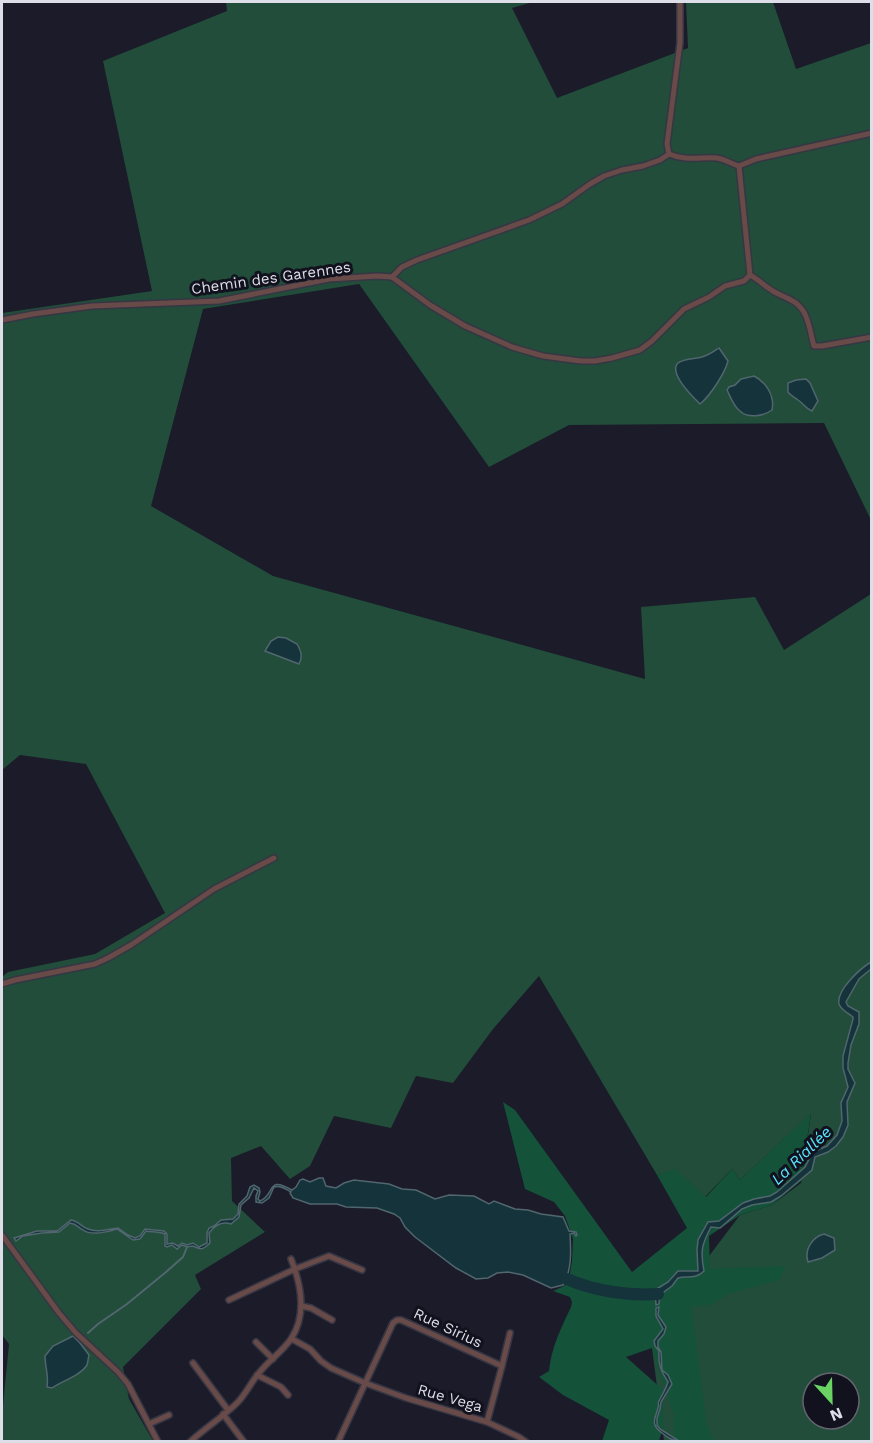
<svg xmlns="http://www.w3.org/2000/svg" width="873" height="1443" font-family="'Work Sans',sans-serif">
	<rect width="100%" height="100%" fill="#1b1b29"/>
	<path fill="#214d3a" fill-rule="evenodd" d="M 226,2 L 533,2 L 512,8 L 557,98 L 688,48 L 686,2 L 773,2 L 796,69 L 871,43 L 871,520 L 824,423 L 569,425 L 489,467 L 359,284 L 203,309 L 151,506 L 273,576 L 645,679 L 641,607 L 755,597 L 784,650 L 871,594 L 871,1441 L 664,1441 L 652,1348 L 703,1264 L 740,1215 L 772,1205 L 801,1183 L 811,1114 L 740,1180 L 732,1169 L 705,1197 L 675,1170 L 657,1175 L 539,976 L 493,1029 L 453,1083 L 416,1076 L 391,1128 L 334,1116 L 310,1166 L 290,1179 L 261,1146 L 231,1158 L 232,1201 L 265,1232 L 195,1275 L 201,1289 L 123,1367 L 129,1399 L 153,1441 L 2,1441 L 2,1415 L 9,1344 L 2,1335 L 2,977 L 8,972 L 95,954 L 165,913 L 86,764 L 20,755 L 2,770 L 2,313 L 152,291 L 103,61 L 227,11 ZM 813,1383 L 849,1383 L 849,1419 L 813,1419 Z"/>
	<path fill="#14523a" d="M 503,1102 L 515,1110 L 632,1272 L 687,1228 L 657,1175 L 675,1169 L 706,1197 L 732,1169 L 740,1180 L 811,1113 L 801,1181 L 772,1205 L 740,1215 L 709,1236 L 710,1269 L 786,1266 L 779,1280 L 730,1293 L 712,1304 L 691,1307 L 707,1427 L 715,1441 L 674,1441 L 674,1414 L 652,1348 L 626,1357 L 662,1389 L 663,1428 L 659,1441 L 602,1441 L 609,1420 L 563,1395 L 539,1377 L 549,1371 C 551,1348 561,1328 571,1307 L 572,1302 L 570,1297 L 553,1291 L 564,1286 L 569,1279 L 572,1261 L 573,1239 L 565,1216 L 554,1202 L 525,1189 Z"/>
	<g fill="#15333a" stroke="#51666e" stroke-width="1.5">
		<path d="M 719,348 L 728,361 C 725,373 710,396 700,404 C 693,397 668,373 678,363 C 684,358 696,359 702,357 C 709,355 713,352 719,348 Z"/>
		<path d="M 754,376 C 766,382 775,396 772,410 C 764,416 748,419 740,411 C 734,407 730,396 727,390 L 729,387 L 735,385 L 741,379 Z"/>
		<path d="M 806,379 L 810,383 L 818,401 L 812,411 C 805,408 804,404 798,400 C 794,397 791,396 788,392 L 788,383 L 796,380 Z"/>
		<path d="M 278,637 L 286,638 L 297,644 C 301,651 303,656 299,664 L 265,651 L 271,641 Z"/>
		<path d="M 871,962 L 871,969 L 859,979 L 846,1002 L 848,1006 L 859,1012 L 859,1024 L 851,1045 L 848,1063 L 848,1069 L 855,1083 L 847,1102 L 848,1125 L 843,1137 L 836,1146 L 828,1152 L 815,1157 L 812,1170 L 781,1196 L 771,1202 L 752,1205 L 742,1209 L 720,1228 L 711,1227 C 702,1244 700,1251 704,1271 C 697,1279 687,1276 678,1278 L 672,1286 L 660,1295 L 659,1304 L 656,1305 L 655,1290 L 668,1282 L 678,1271 L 698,1271 L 697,1250 L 698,1240 L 708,1222 L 719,1221 L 743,1203 L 754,1199 L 770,1196 L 777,1192 L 805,1167 L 813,1152 L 827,1146 L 837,1135 L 842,1121 L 841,1103 L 848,1087 L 843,1068 L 843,1056 L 853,1019 L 853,1017 C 848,1013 841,1010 839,1004 C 836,990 861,968 871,962 Z"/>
		<path d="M 319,1178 L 323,1178 L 326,1186 L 336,1188 L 344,1183 L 354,1180 L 389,1184 L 402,1189 L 416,1190 L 435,1199 L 449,1195 L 474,1196 L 489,1204 L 494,1201 L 515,1209 L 528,1210 L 541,1214 L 563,1217 L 569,1231 L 576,1232 L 577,1235 L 576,1236 L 574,1233 L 570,1234 C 571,1250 572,1271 563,1285 L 551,1288 L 523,1275 L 508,1272 L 497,1273 L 488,1278 L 476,1279 L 456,1268 L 415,1237 L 405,1227 L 400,1218 L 394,1214 L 377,1208 L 346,1207 L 337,1204 L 310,1204 L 293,1198 L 290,1193 L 291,1192 C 286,1189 280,1185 274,1187 L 269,1198 L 262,1203 L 256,1202 L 256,1196 L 258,1191 L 254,1188 L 249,1198 L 241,1205 L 239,1217 L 231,1224 C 222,1221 215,1225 209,1233 L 210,1243 C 203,1250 201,1250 193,1246 L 187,1247 L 182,1245 L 177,1249 L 172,1245 L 167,1247 L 165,1246 L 165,1234 C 161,1232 151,1232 146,1231 L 140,1239 L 133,1240 L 117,1229 C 108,1232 91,1236 83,1230 C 77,1227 77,1224 70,1223 L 59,1232 L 42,1233 L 23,1236 L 16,1241 L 14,1238 L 37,1231 L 57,1231 L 71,1220 C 79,1221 81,1227 88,1229 C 98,1233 108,1229 118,1228 L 128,1235 L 135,1238 L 140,1236 L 145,1229 L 164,1231 L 167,1234 L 167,1244 L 173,1243 L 178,1246 L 182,1243 L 187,1245 L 193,1243 L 199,1247 L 207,1243 L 207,1233 L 209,1228 L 214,1226 L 221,1220 L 233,1219 L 238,1214 L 239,1204 L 247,1196 L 250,1187 L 254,1185 L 259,1188 L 260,1192 L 258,1199 L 260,1201 C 276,1194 266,1175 292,1190 L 296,1187 L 300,1180 L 303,1179 L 310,1182 Z"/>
		<path d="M 824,1234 L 834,1238 L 835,1250 L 822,1258 L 808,1262 C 804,1250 812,1237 824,1234 Z"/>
		<path d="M 659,1307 L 658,1315 L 666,1327 L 664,1334 L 658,1341 L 658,1347 L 661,1352 L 662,1370 L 668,1375 L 672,1384 L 661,1402 L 660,1409 L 657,1418 L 657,1425 L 660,1429 L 679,1441 C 672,1441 667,1437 662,1433 C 650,1424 655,1419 658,1408 C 660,1401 656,1406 660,1399 C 663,1393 666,1389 668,1382 C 661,1371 658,1364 659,1351 L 655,1346 L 654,1341 L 663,1329 L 656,1316 L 656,1308 Z"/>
		<path d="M 73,1336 L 80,1343 L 89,1355 C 88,1359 88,1362 87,1365 C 80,1376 62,1381 52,1388 L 47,1387 C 49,1376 45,1367 45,1356 L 53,1346 Z"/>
	</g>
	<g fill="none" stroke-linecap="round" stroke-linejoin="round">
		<polyline stroke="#51666e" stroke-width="2" points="88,1333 98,1324 127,1304 166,1272 183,1257 187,1247"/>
		<path stroke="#15333a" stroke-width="12" d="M 567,1279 C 594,1291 629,1296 658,1294"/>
		<defs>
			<g id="minor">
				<path d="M 680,2 L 680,43 L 667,144 L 669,154 C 685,161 700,157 717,158 C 724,159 732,164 739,166 L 750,275 C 758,279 763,285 770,289 C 776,294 784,296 791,300 C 809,309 809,329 814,346 L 822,346 L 872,337"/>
				<polyline points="739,166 756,159 872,133"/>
				<polyline points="392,277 402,267 417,260 529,220 562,204 590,184 604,176 622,170 643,166 660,160 669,154"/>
				<polyline points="2,320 33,314 92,306 219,301 329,279 377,276 392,277 430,305 465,326 512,347 543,356 581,361 595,361 612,358 640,350 652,341 684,309 709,297 725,286 744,281 750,275"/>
				<polyline points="2,984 15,980 95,964 108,958 131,945 214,889 274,858"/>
				<polyline points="2,1235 59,1313 76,1333 118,1372 128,1384 158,1442"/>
				<polyline points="229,1300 295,1269 329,1256 362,1270"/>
				<polyline points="301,1306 311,1308 332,1320"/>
				<polyline points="292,1339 310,1349 321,1361 331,1368 365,1383 406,1398 487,1422 519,1437 526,1442"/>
				<polyline points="256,1342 273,1359"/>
				<polyline points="193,1363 228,1410"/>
				<polyline points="502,1366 510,1333"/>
				<polyline points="257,1375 281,1387 288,1395"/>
				<polyline points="223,1414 244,1442"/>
				<polyline points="149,1424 169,1415"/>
				<path d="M 190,1442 C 205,1428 223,1417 237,1403 C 246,1394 251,1382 259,1373 C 268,1361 282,1352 291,1339 C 307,1315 301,1284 291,1259"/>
				<polyline points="338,1442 393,1323 397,1320 401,1320 502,1366 487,1422"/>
			</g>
		</defs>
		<use href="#minor" stroke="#363644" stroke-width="8"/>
		<use href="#minor" stroke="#684a48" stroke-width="5"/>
	</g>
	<g text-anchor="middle" stroke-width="6" stroke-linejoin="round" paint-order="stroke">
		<g font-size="15" fill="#dedee8" stroke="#12121f">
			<text transform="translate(271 278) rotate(-8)" y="5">Chemin des Garennes</text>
			<text transform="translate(448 1328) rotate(25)" y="5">Rue Sirius</text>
			<text transform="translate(450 1398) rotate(16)" y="5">Rue Vega</text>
		</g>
		<g font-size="16" font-style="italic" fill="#59e3fe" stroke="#12121f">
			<text transform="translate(801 1155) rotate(-44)" y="6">La Riallée</text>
		</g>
	</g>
	<rect width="873" height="1443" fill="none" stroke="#dedee8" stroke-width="6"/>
	<g transform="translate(831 1401) rotate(158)"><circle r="28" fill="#12121f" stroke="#64646f" stroke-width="1.5"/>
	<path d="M0-4.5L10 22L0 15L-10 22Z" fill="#69d464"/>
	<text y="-9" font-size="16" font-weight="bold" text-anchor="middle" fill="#dedee8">N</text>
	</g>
</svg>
